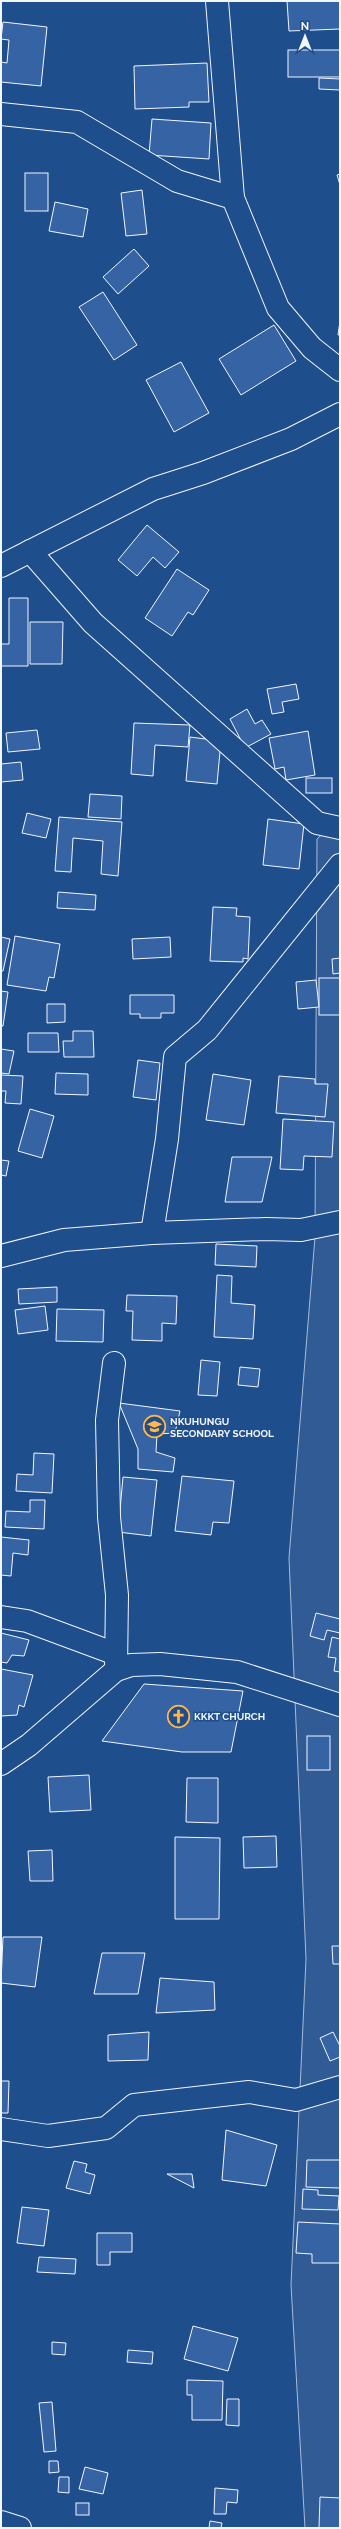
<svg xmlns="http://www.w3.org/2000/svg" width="341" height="2529" font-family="Raleway,sans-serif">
	<rect width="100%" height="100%" fill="#1f4e8c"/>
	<polygon fill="#305b95" stroke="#a8bbd7" points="340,818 340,2528 305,2528 291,2285 306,1959 289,1558 315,1237 317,839"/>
	<g fill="#3563a3" stroke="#f2f6ff">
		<polygon points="287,1 340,1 340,29 289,31"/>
		<polygon points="3,22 47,27 41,86 1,82 1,62 7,63 9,40 1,39"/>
		<rect x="288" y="50" width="52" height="27"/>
		<polygon points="207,63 209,102 189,102 189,107 135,109 134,66"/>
		<polygon points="319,78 340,79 340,90 319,89"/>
		<polygon points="152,119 211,123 209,159 149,155"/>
		<rect x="25" y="173" width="23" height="38"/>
		<polygon points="340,174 340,185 337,175"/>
		<polygon points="142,190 147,234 126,236 121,193"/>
		<polygon points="55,202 88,209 83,237 49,231"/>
		<polygon points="134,249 149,266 118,294 103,277"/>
		<polygon points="103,292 137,345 114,360 79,307"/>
		<polygon points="340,321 340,335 338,335"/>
		<polygon points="274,325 296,361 241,395 219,359"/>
		<polygon points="181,362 209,413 174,432 146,380"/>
		<polygon points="147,525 179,552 165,568 153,557 137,576 118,560"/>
		<polygon points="177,569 209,590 193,615 188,612 172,636 145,618"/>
		<polygon points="9,598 28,598 28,666 1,666 1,644 9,644"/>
		<polygon points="30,622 63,622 62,664 30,664"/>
		<polygon points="296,684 299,699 282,702 284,712 272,714 267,689"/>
		<polygon points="247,709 255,724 262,720 271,734 245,748 230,719"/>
		<polygon points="134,723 190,725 188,747 155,745 153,776 131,774"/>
		<polygon points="37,730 40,749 8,752 6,733"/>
		<polygon points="308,731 315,775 286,780 284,767 275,769 269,738"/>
		<polygon points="190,737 221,741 217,784 186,781"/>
		<polygon points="21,762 23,780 1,782 1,764"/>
		<rect x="306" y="778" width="26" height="15"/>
		<polygon points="90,794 122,796 121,819 88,817"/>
		<polygon points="27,813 51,819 46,838 22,833"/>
		<polygon points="59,817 122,822 118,876 101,874 103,841 73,838 71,872 55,871"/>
		<polygon points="268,819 304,824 299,869 263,865"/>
		<polygon points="58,892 96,895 95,910 57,908"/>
		<polygon points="213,907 237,908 236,916 250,917 248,959 243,958 243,962 210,961"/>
		<polygon points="15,936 60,944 54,978 49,977 46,991 7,985"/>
		<polygon points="1,937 10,939 3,971 1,971"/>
		<polygon points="170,937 171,957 133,959 132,939"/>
		<polygon points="340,958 340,973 333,974 332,959"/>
		<rect x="319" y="978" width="21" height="37"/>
		<polygon points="316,980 319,1007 298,1009 296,982"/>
		<polygon points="1,991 8,992 3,1026 1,1026"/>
		<polygon points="130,995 174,995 174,1013 161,1013 161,1018 140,1018 140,1014 130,1014"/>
		<polygon points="47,1004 65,1004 65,1022 47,1023"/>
		<polygon points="73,1031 93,1031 94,1057 64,1057 63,1041 73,1041"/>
		<polygon points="28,1033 58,1033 59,1052 28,1052"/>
		<polygon points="1,1049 14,1051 9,1074 1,1073"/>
		<polygon points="138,1060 160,1063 156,1100 133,1097"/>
		<polygon points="56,1073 88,1074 88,1095 55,1094"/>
		<polygon points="213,1074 251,1080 244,1125 206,1120"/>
		<polygon points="1,1075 23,1076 21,1104 5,1103 6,1091 1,1091"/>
		<polygon points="279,1076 315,1079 315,1084 328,1084 325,1117 276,1113"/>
		<polygon points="30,1109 54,1116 42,1158 18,1151"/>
		<polygon points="283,1119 334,1122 332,1157 304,1156 303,1170 280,1169"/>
		<polygon points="232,1157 272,1157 262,1202 225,1202"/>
		<polygon points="1,1160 9,1161 6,1176 1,1175"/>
		<polygon points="216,1244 257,1246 256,1267 215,1265"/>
		<polygon points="217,1275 232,1276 231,1303 255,1305 253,1339 214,1337"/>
		<polygon points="57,1287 57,1302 19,1304 18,1289"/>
		<polygon points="127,1295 177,1296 176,1324 162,1323 162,1341 132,1340 133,1311 126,1311"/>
		<polygon points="45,1306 48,1330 18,1334 15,1310"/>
		<polygon points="57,1309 104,1310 103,1342 56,1341"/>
		<polygon points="201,1360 220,1362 217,1396 198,1395"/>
		<polygon points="240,1367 260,1369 258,1387 238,1385"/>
		<polygon points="119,1403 180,1411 175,1433 157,1434 156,1452 175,1458 173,1472 138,1469 138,1449"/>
		<polygon points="34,1453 54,1454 52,1493 16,1491 17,1474 33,1475"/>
		<polygon points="182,1476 234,1481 229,1523 213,1522 211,1535 175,1531"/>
		<polygon points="123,1477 157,1480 151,1536 118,1532"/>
		<polygon points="30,1500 45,1500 44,1529 5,1527 6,1511 30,1512"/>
		<polygon points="1,1537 29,1540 28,1555 13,1553 11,1576 1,1575"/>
		<polygon points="316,1613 340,1619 340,1633 327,1630 324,1640 310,1636"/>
		<polygon points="1,1633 29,1640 24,1656 12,1655 7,1663 1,1662"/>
		<polygon points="332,1637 340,1639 340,1672 334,1671 336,1658 328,1657"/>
		<polygon points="1,1669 33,1675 24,1707 19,1705 17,1715 1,1716"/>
		<polygon points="144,1684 243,1691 231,1752 182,1752 102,1741"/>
		<rect x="307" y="1736" width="23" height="34"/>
		<polygon points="89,1775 91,1810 50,1812 48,1777"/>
		<polygon points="187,1778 218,1778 218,1823 186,1822"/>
		<polygon points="276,1836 277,1867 244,1868 243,1837"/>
		<polygon points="175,1837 220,1838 219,1919 175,1919"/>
		<polygon points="52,1850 53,1881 30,1881 28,1851"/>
		<polygon points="3,1937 42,1937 35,1987 1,1983"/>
		<polygon points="332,1946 340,1946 340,1964 333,1964"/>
		<polygon points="102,1953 145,1953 138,1994 94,1994"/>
		<polygon points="160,1978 214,1982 215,2010 156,2013"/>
		<polygon points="149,2032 148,2060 108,2061 108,2035"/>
		<polygon points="333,2032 340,2046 340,2057 330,2061 320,2038"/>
		<polygon points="1,2081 9,2081 8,2113 1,2113"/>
		<polygon points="226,2130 277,2145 266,2186 222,2180"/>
		<polygon points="307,2160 340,2160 340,2188 306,2187"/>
		<polygon points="74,2161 87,2164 85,2172 95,2175 90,2194 66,2188"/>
		<polygon points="167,2174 192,2174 194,2188"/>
		<polygon points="303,2189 318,2190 318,2195 339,2196 338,2210 302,2209"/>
		<polygon points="22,2207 49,2210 44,2246 17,2243"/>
		<polygon points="298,2222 340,2224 340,2263 312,2263 312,2254 296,2253"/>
		<polygon points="97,2233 132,2233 132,2252 110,2252 110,2265 97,2265"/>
		<polygon points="39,2257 76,2259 75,2274 37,2272"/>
		<polygon points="193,2326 238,2338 228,2371 184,2359"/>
		<polygon points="52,2342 66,2343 65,2355 52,2354"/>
		<polygon points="128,2350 153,2352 152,2364 127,2362"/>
		<polygon points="187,2380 223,2381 222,2420 192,2420 192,2395 187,2395"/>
		<polygon points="227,2399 239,2399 239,2426 226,2425"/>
		<polygon points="52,2402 56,2451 44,2452 39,2403"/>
		<polygon points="49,2461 58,2461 59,2472 49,2473"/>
		<polygon points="85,2467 108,2473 103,2494 79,2489"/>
		<polygon points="59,2477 69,2477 69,2493 58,2492"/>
		<polygon points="215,2488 238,2490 237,2503 227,2502 226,2514 214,2514"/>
		<polygon points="320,2497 340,2498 340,2528 319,2528"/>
		<rect x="76" y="2503" width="13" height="12"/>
		<polygon points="210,2521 222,2523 221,2528 209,2528"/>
	</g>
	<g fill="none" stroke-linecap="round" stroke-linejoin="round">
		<defs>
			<g id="street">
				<polyline points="217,1 233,198"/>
				<polyline points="1,114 77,122 177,181 233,198 278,308 312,348 340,370"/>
				<polyline points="30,551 93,623 317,823 340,828"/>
				<polyline points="1,566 153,489 203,473 291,439 340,414"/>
				<polyline points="152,1233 167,1139 175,1057 207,1030 340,865"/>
				<polyline points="1,1256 64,1240 152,1233 266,1229 301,1230 340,1222"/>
				<polyline points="114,1363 107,1420 109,1517 117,1595 116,1670"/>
				<polyline points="1,1617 27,1621 116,1654"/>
				<polyline points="1,1764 29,1745 116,1670 131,1665 160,1664 237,1672 340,1705"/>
				<polyline points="1,2129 48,2136 106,2128 134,2105 249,2092 296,2100 340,2087"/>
				<polyline points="1,2522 20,2528"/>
			</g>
		</defs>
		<use href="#street" stroke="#f2f6ff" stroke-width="24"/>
		<use href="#street" stroke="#1f4e8c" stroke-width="22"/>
	</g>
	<defs>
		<symbol id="school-ring" viewBox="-11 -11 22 22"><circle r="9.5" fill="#1f4e8c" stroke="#ffb74d" stroke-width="1.5"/><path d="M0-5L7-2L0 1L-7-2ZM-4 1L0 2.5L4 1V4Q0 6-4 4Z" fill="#ffb74d"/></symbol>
		<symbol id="church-ring" viewBox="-11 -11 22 22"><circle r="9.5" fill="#1f4e8c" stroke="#ffb74d" stroke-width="1.5"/><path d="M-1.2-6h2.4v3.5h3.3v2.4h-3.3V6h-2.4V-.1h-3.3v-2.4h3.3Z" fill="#ffb74d"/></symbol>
	</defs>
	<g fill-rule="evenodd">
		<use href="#school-ring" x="142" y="1414" width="25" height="25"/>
		<use href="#church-ring" x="166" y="1704" width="25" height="25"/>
	</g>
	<g text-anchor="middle" stroke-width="3" stroke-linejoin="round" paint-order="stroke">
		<g font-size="10" font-weight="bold" fill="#f2f6ff" stroke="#1f4e8c" text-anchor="start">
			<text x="170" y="1425">NKUHUNGU<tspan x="170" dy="12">SECONDARY SCHOOL</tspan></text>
			<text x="194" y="1720">KKKT CHURCH</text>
		</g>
	</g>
	<rect width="341" height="2529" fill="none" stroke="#f2f6ff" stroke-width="4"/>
	<g transform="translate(305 36)" stroke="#1f4e8c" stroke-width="3" paint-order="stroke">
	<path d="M0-3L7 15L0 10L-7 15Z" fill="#f2f6ff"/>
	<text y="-6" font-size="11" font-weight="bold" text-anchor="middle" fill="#f2f6ff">N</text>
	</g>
</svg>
